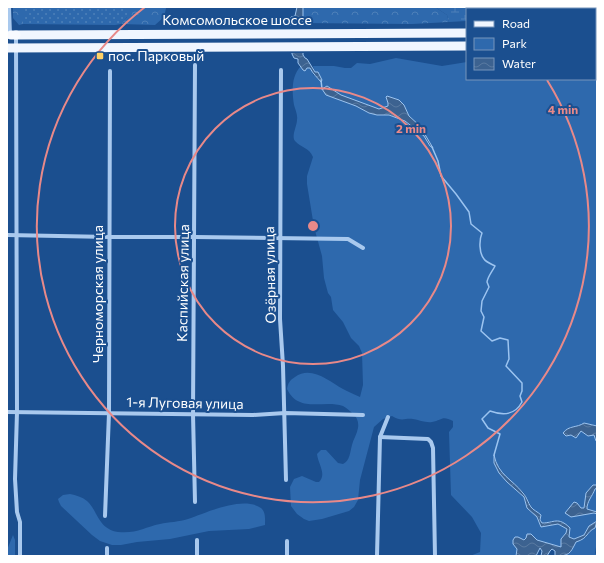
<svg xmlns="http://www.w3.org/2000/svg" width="604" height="563" font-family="Commissioner,sans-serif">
	<defs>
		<pattern id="forest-crowns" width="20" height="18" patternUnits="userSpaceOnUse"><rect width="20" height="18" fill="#2e69ad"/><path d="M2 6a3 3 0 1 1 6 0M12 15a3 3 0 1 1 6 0" fill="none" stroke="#4d80b9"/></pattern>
		<pattern id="wetland-marsh" width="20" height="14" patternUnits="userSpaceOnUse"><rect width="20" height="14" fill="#2e69ad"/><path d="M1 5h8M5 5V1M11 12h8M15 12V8" fill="none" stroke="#4d80b9"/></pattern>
		<pattern id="park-dots" width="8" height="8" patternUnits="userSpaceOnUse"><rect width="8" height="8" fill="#2e69ad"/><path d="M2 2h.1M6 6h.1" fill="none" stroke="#4d80b9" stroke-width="1.8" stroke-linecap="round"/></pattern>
		<pattern id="water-waves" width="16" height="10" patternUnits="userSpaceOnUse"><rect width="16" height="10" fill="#3c6290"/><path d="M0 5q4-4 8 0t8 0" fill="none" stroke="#597aa1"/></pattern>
	</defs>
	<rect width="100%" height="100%" fill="#1b4f8f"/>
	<g fill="#2e69ad" fill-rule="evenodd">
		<path d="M 595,50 L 597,50 L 597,426 L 590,424 L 570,427 L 566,436 L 571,435 L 581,431 L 594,435 L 596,441 L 597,441 L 597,485 C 586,487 586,499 584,508 L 581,508 L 577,503 L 571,517 L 594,513 L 597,514 L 597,521 L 589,526 L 584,535 L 574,539 L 569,537 L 570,528 C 565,523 555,520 548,522 C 546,522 544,523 542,523 L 540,520 L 541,515 C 527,506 532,504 524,493 C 514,481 498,477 495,458 L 494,463 L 507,482 L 524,497 L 527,508 L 537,517 L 541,527 L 558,523 L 567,529 L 566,533 L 561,539 L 561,547 L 526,538 L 513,544 L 517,549 L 516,556 L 470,556 L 480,552 L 481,533 L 472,517 L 451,495 L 449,432 L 453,427 L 453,421 C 442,415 442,420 432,422 C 426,423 419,420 413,419 C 404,418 402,422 392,416 L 383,419 L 374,427 L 360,480 L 358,500 L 354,507 L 349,511 L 322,519 L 309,521 L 304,519 L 297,514 L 291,506 L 290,487 L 294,479 L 302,476 L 316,482 L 319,482 C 327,474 318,464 317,454 L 321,450 L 326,450 L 338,463 L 343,464 C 350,461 350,452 352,445 C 353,440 357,434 358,428 C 359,422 357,417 353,414 C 350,411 347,408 343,406 C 324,399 299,414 287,389 C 288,383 290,380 295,377 C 311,365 329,381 343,389 C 348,392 354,394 360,397 L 363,385 L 362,353 L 359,346 L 351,338 L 343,322 L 333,310 L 331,297 L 328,293 L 324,278 L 322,256 L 314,227 L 307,184 L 307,176 L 313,157 C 309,147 301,148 295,141 C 291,136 297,126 297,120 C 298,115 295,109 294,105 C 292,92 291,76 301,66 L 303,70 L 307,68 L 310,68 L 314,76 L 315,72 L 313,66 L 334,66 L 345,68 L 351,68 L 357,63 L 370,64 L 396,58 L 442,66 L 467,62 L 467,79 L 595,79 ZM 327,86 L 341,95 L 379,110 L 388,106 L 388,103 L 404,105 L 409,116 L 420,126 L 430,146 L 424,136 L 405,121 L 389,115 L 377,115 L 369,113 L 356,106 L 326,95 Z"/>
		<polygon points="597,488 597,512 587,509 589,497 593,494 595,489"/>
		<path d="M 70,494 C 76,495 82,497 87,501 C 98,511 98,529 118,532 C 136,534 145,527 160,524 C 169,522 179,522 188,519 C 206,513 243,495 261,508 C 266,512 265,520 265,525 L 249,529 L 209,531 L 170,539 L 137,542 L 121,545 L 112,545 L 100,541 L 92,535 L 61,506 L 59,502 L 58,499 L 63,495 Z"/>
		<polygon points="597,523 597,545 596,547 595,553 597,556 566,556 571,551 576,542 586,537"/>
		<polygon points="13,535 15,540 15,556 7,556 7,550"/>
	</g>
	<g fill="url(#forest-crowns)">
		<polygon points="13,7 23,7 23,24 19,25 13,18"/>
		<polygon points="127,7 167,7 166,8 164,17 155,25 121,24 127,17"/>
		<polygon points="303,7 435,7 447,15 449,22 412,24 303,23"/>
	</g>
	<polygon fill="url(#wetland-marsh)" points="435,7 478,7 477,9 467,9 466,21 449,22 447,15"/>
	<polygon fill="url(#park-dots)" points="23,7 127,7 127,17 121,24 115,25 23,24"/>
	<g fill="url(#water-waves)" stroke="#9cc4f0">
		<path d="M 297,7 L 303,7 L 303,55 L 305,58 L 307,59 L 315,72 L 318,72 L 322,80 L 321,82 C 317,77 313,74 310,68 L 307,68 L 305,71 L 303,70 L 298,63 L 298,59 L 294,58 L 292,54 L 291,24 L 289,21 L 291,17 L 295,16 Z"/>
		<polygon points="327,86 341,95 379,109 388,106 388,103 386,97 387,96 399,100 404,105 409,116 420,126 433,148 430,146 424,136 405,121 389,115 377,115 369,113 356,106 326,95 322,89"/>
		<path d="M 584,423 L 597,426 L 597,441 L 596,441 L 594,435 L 588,436 L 581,431 L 576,438 L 571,435 L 566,436 L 563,433 C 569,425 577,428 584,423 Z"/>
		<path d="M 494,455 C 498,475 512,479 523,493 C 527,497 528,503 531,507 C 533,510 538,512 541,515 L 540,520 L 542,523 C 554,523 558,516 570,528 L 569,537 L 574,539 L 584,535 L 589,526 L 597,521 L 595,528 C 586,532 589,538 576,542 C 570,554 569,556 555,556 L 555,551 L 552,549 L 550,551 L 547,556 L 541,556 L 542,551 L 540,548 L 536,556 L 531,556 L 531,555 L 530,556 L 516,556 L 517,549 L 513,544 L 513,540 L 515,537 L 518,537 L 524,540 L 526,538 L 527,534 L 531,534 L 537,540 L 561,547 L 561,539 L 566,533 L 567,529 L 558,524 L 541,527 L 537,517 L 527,508 L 524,497 L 507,482 L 499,473 L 494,463 Z"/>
		<path d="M 593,485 L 597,485 L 597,488 L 595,489 C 592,497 587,501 587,509 L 597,512 L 597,514 L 594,513 L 571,517 L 565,513 L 574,502 L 577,503 L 581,508 L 584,508 L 586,493 Z"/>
	</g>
	<polygon fill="#1b4f8f" points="305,25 305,53 290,53 289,26"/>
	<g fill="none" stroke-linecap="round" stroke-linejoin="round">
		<g stroke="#9cc4f0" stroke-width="1.5">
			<polyline points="321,80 322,89 323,89"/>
			<path d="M 432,147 L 438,161 L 441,176 L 456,194 L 469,212 L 471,224 L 482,233 C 479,240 479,253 484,259 C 486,262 491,264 495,266 C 492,272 488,276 487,282 L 489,287 L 482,301 L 481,311 L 484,317 L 481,331 L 492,341 L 500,338 L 508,340 L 509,359 L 506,366 L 522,383 L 522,391 L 520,396 L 522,402 C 515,415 504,416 490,411 L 482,419 L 488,428 L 500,434 L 494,455"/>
		</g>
		<g stroke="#a9c9ee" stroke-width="4">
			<polyline points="9,7 10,35"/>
			<polyline points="16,36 17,412 15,479 17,512 20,522 20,556"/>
			<polyline points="195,65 193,414 195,502"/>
			<polyline points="281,70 280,319 283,366 286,480"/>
			<polyline points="7,235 110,237 195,237 348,239 363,248"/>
			<polyline points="7,412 253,415 285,413 363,415"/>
			<polyline points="380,437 428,439 431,442 433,448 435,556"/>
			<polyline points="105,516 109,413 110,71"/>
			<polyline points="197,540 197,556"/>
			<polyline points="107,556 107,548"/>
			<polyline points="287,556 287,541"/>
			<polyline points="377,556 380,437 388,417"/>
		</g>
		<g stroke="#f0f6ff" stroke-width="9">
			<polyline points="595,32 597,32"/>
			<polyline points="16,35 467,33"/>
			<polyline points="595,45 597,45"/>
			<polyline points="7,48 467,46"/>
		</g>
		<polyline stroke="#f8faff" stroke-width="9" points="11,35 16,35"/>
	</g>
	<g fill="none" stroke="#e88989" stroke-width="2">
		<circle cx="313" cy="226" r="138"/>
		<path d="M547 80A276 276 0 1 1 145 7"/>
	</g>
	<rect fill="#ffd166" stroke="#1b4f8f" stroke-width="1.5" x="96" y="52" width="8" height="8" rx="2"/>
	<g text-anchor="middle" stroke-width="4" stroke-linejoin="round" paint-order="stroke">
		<g font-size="14" fill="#fff" stroke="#1b4f8f">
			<text x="237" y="25">Комсомольское шоссе</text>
			<text transform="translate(270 275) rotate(-91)" y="5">Озёрная улица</text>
			<text transform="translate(183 283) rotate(-89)" y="5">Каспийская улица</text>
			<text transform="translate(98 294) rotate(-90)" y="5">Черноморская улица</text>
			<text transform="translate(185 403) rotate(1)" y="5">1-я Луговая улица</text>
		</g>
		<g font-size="14" fill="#fff" stroke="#1b4f8f" text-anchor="start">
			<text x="108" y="61">пос. Парковый</text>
		</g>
	</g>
	<circle cx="313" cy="226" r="6" fill="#e88989" stroke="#1b4f8f" stroke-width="2"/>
	<g font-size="12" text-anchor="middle" font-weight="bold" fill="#e88989" stroke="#1b4f8f" stroke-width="4" stroke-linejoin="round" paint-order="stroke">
		<text x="563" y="114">4 min</text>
		<text x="411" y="133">2 min</text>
	</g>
	<rect width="604" height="563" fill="none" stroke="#ffffff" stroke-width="16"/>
	<rect x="466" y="8" width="130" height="72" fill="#1b4f8f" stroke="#7695bc"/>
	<rect x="474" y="21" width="20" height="6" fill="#f0f6ff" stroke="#7695bc"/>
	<text x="502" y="28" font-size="12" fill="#ffffff">Road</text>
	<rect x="474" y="38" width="20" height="12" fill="#2e69ad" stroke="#7695bc"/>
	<text x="502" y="48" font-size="12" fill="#ffffff">Park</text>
	<rect x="474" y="58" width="20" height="12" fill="url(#water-waves)" stroke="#7695bc"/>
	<text x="502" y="68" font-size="12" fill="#ffffff">Water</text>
</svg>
